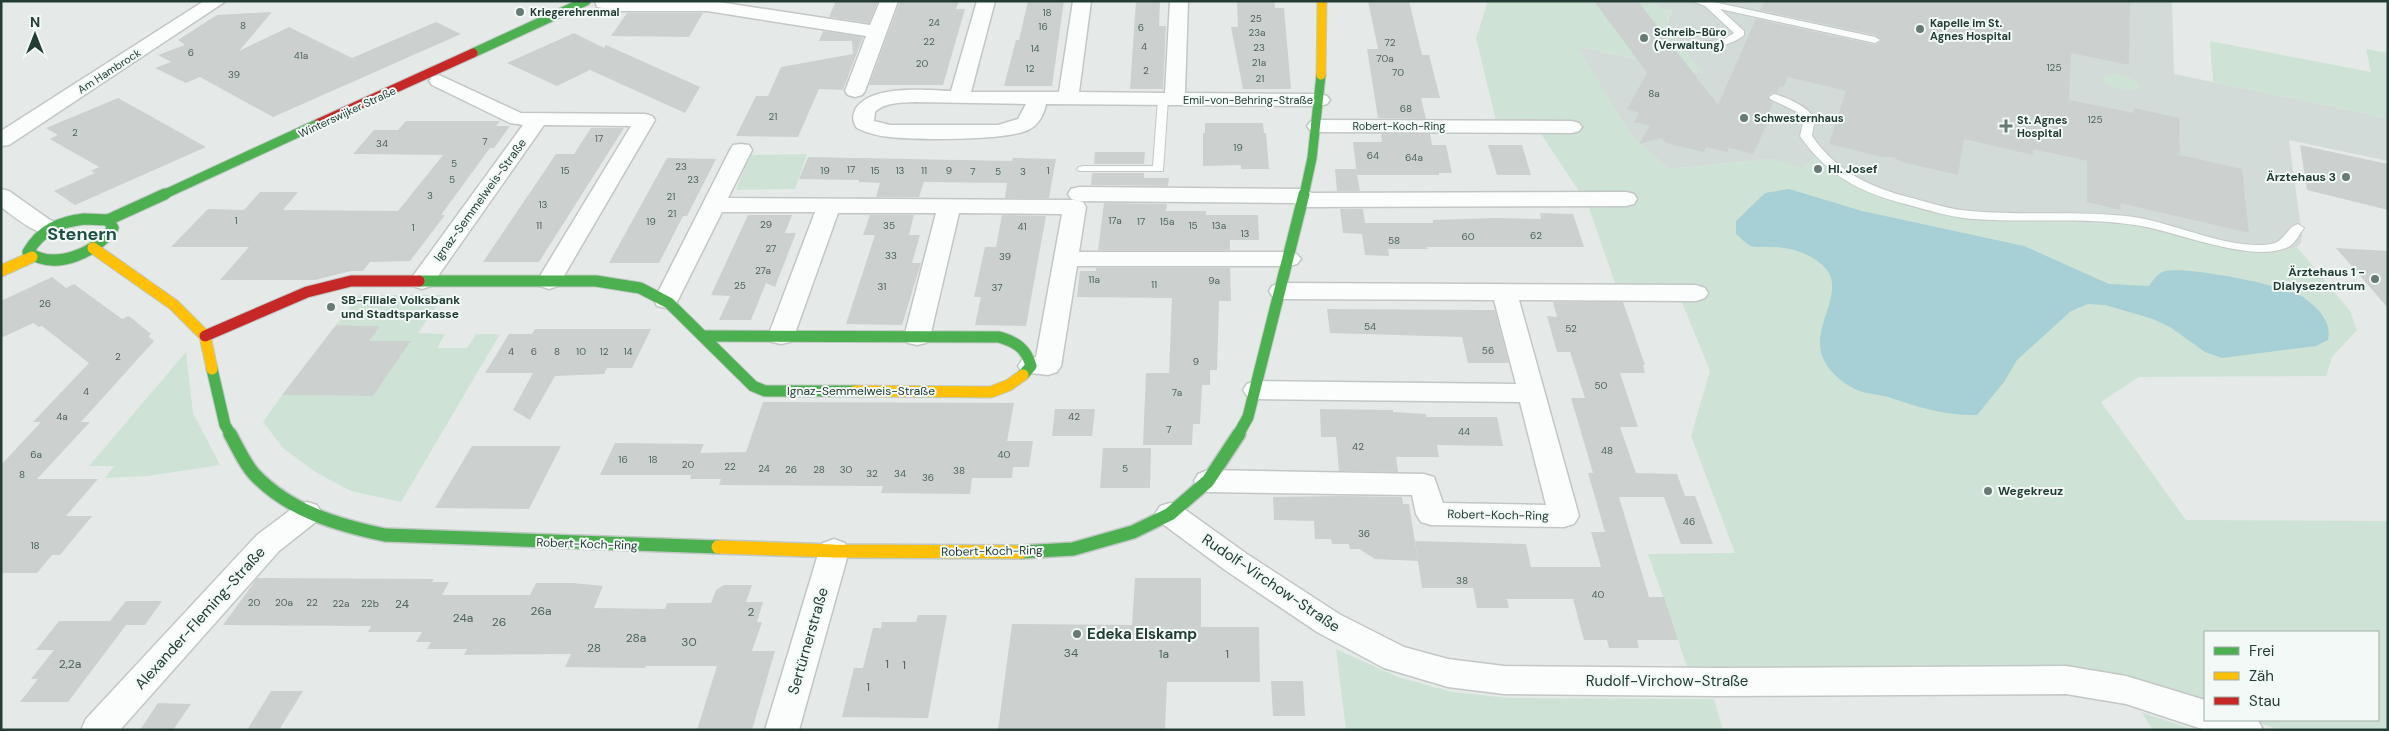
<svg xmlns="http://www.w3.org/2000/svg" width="2389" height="731" font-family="'DM Sans',sans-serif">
	<rect width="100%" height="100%" fill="#e5eae8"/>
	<polygon fill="#d3dbd8" points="1661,1 2172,1 2174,74 2388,118 2388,161 2289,140 2302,235 2301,243 2297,247 2275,253 2238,250 2144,227 2117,224 1974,219 1771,159 1668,169 1630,134 1576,46 1703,74 1670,32 1667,25 1668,19 1672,11 1657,8"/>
	<g fill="#cee3d5">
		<polygon points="1488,1 1661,1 1657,8 1672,11 1667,19 1670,32 1703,74 1577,46 1630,134 1668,169 1771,159 1803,168 1817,155 1853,184 1974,219 2117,224 2144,227 2238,250 2275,253 2297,247 2350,311 2357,330 2332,357 2326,376 2139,377 2101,402 2186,520 2388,521 2388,730 2280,730 2251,720 2378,720 2378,632 2205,632 2205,704 2125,676 1688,669 1648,554 1735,553 1691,436 1710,371 1681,300 1617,289 1588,205 1535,125 1497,125 1476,38"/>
		<polygon points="2210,41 2371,72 2366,49 2388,53 2388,118 2213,82"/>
		<path d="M 2114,74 L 2128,77 L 2139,83 L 2139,89 C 2125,92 2115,89 2103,82 L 2103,76 Z"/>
		<polygon points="807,154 795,189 736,190 750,155"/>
		<polygon points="359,295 444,295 418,333 445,334 437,348 467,348 476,334 500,334 401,502 351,491 317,473 284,449 263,422 282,395 373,396 411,341 369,341 379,326 336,325"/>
		<polygon points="186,352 193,413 220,465 148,476 105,478 114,466 89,466"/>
		<polygon points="1336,649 1398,677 1452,692 1509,698 1714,699 1723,730 1346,730"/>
		<polygon points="2141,712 2194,730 2153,730"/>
	</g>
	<path fill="#a7cfd6" d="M 1789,189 L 1862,211 L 2024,246 L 2109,284 L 2149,286 C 2153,280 2158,273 2165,271 C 2187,266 2285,285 2303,297 C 2318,308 2332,321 2328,340 L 2316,346 L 2222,358 L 2205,352 L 2170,327 L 2153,319 L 2105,305 L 2088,304 L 2071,311 L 2017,360 L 2004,382 L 1977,415 C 1945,416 1918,407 1888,397 C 1877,394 1865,394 1855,389 C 1837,380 1820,364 1820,343 C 1819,322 1842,289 1827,270 C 1815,255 1792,247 1773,247 C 1767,246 1756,248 1751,246 C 1746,244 1740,237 1736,234 L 1736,221 L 1765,193 Z"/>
	<g fill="#ccd1cf">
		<polygon points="836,1 878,1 869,23 829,17"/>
		<polygon points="900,1 959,1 956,9 965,9 943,85 869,85"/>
		<polygon points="1028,1 1064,1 1052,86 1004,86 1016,40 1019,40"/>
		<polygon points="1136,1 1160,1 1159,26 1166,26 1163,89 1130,89"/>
		<polygon points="1237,1 1274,1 1275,8 1284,8 1291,89 1243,89 1231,27 1238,27"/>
		<polygon points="1368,1 1409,1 1422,55 1429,55 1440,98 1421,98 1426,119 1378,118 1367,49 1378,49"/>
		<polygon points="1594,1 1638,1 1718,105 1756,19 1875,45 1882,41 1875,35 1760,10 1765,1 2130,1 2129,65 2071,53 2069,100 2134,113 2134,108 2179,118 2180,155 2242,169 2249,233 2120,203 2121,210 2087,202 2087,161 2033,149 2033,155 1964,139 1958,175 1902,162 1893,157 1882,157 1829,144 1846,91 1788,77 1784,87 1780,86 1777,93 1773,92 1767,96 1773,103 1765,123 1767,124 1753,154 1729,148 1727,152 1706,147 1704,152 1666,143 1661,138 1639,144 1650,126 1634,122 1639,113 1627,109 1647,73"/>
		<polygon points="272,12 239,51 289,27 352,58 436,22 461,34 273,117 200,77 186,83 155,68 171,62 158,55 185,45 178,40 217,15"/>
		<polygon points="627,13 703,13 689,37 611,36"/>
		<polygon points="823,31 863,37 843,90 819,89 798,137 736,136 756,96 768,96 781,67 853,54 852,41 819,41"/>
		<polygon points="574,33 604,48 606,45 700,87 685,113 590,70 557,86 507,63"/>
		<polygon points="118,98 206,147 75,205 54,191 95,173 91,171 99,167 50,139 58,135 46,128"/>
		<polygon points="406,121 500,121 496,126 510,126 494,148 490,148 441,215 445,215 410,261 370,262 363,271 351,271 315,280 220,280 249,247 171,247 208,209 244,210 260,192 298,192 283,210 398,211 443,155 353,154 374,130 398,130"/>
		<polygon points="1205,123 1263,123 1264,133 1266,133 1269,169 1241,169 1241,165 1203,166 1203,133 1205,133"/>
		<polygon points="591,128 624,128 539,262 483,262 556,154 574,154"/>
		<polygon points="1381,134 1430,134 1432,145 1446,145 1452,173 1439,173 1439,175 1357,175 1353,142 1382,142"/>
		<polygon points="1488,145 1522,145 1531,175 1497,175"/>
		<polygon points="2300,145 2388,164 2388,210 2307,190"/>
		<polygon points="1095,152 1145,152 1144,164 1094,164"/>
		<polygon points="808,157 1012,161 1013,158 1056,159 1049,198 1005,198 1007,183 924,182 919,197 876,197 880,183 859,182 859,180 799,179"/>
		<polygon points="667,158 716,159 687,216 683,216 659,263 609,263"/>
		<polygon points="1335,169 1356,169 1360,191 1337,191"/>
		<polygon points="1092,173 1144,173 1144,178 1169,178 1168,186 1091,185"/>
		<polygon points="1104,203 1167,204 1166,211 1206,211 1206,215 1258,215 1259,240 1230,240 1230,250 1098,250"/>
		<polygon points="1340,209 1363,209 1365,223 1433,223 1433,220 1495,218 1541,219 1540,213 1573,214 1584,247 1427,247 1428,249 1388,249 1389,256 1365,255 1362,234 1343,233"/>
		<polygon points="748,215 792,215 785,233 796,233 775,287 766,283 751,320 719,320 730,296 711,295"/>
		<polygon points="870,215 914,215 909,235 920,235 912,263 921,263 902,325 846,324 875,235 863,235"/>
		<polygon points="1002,215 1046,216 1026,326 975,325 981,297 974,297 985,247 996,247"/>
		<polygon points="2336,248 2388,251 2388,308"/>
		<polygon points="1096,268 1230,268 1231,301 1219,301 1217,370 1210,370 1210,385 1202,385 1200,424 1193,424 1192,445 1143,445 1146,373 1169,373 1172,298 1077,297 1080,271 1096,271"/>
		<polygon points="52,277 66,288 74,284 122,319 129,316 151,334 148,336 154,341 81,422 90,422 37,479 98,479 66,516 92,516 60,555 52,555 37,573 1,573 1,465 41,422 33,422 89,363 42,326 39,327 33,323 1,338 1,301"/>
		<polygon points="1553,302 1623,302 1645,365 1643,365 1645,373 1620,373 1638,427 1620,427 1636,473 1677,474 1685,496 1695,496 1713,544 1681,544 1664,497 1619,497 1649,597 1664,597 1678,640 1637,640 1639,648 1609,648 1607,640 1584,640 1573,599 1507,599 1509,608 1477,608 1473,588 1422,588 1415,541 1526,544 1531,567 1601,567 1591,532 1605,532 1588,473 1593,473 1571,398 1585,398 1570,352 1557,352 1547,316 1557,317"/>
		<polygon points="1327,309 1495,310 1509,363 1468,363 1462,337 1330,333"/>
		<polygon points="336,325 380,326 369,341 411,341 373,396 282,395"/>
		<polygon points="535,329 651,329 632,368 607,368 604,374 555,376 530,420 513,410 533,373 485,373 509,334 532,334"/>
		<polygon points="763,402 1014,403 1007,441 1033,441 1029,467 1013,467 1012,478 972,478 970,494 881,493 883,486 719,485 721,479 690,479 691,475 600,475 615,443 704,444 700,453 746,452"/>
		<polygon points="1055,409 1095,409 1092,436 1052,436"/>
		<polygon points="1320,409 1393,410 1393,412 1426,414 1426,417 1497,417 1503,446 1437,445 1439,457 1396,457 1398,472 1339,471 1336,437 1321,437"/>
		<polygon points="472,446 561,446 529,509 435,508"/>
		<polygon points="1103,448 1151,448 1150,488 1100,488"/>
		<polygon points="1341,496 1402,497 1403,504 1409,504 1418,561 1375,559 1359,549 1350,549 1349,544 1332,544 1331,539 1315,539 1314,521 1274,520 1273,497"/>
		<polygon points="257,578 434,579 432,582 449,582 442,595 530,595 536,583 573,583 603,586 594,608 665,609 667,603 711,603 716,590 724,585 752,585 746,602 763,602 757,622 762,622 752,651 775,651 752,730 697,730 717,666 646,666 645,668 565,667 571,654 464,655 467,649 427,649 431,642 416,642 422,632 368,632 371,626 223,625"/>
		<polygon points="1135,578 1201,578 1201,627 1259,627 1260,682 1167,682 1165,730 998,730 1012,624 1132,625"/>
		<polygon points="126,601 162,601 145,625 126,625 68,702 20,702 38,679 31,679 54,650 36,650 59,621 110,621"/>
		<polygon points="918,615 947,615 928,718 842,717 854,668 863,668 873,628 881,628 882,622 916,622"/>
		<polygon points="1271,681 1303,681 1305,716 1273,716"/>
		<polygon points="271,691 303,691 279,730 247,730"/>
		<polygon points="158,703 191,704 173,730 140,730"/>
	</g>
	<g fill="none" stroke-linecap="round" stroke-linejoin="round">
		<defs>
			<g id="lane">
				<path d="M 1692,1 L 1709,1 L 1875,37 L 1880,40 L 1875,43 L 1720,9 L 1744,31 L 1744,35 C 1733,45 1697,55 1686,45 L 1687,43 L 1722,40 L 1734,33 L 1705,6 Z"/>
				<path d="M 1774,94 C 1789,98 1806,106 1815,118 L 1812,136 C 1836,171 1871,188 1912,198 C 1931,203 1951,210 1971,211 C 2025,216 2080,210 2134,217 C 2175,223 2232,251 2272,244 C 2285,241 2287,227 2298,224 L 2304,228 C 2300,233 2296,242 2290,246 C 2255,266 2174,230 2135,225 C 2081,217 2026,223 1972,219 C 1950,217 1927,210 1905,204 C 1859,192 1828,176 1800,136 L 1804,119 L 1797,112 L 1770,99 L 1769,97 Z"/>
				<polygon points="1163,96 1168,99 1163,171 1079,171 1077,169 1079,167 1083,166 1153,166 1158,99"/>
			</g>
			<g id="street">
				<polygon points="204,1 226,1 9,145 1,146 1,131"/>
				<polygon points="595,1 712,1 870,25 880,1 898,1 865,91 862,95 855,97 848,95 845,91 866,36 707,11 619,11 597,7"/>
				<path d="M 977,1 L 995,1 L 971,92 L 1059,92 L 1073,1 L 1091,1 L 1079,92 L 1165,93 L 1170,1 L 1188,1 L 1185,93 L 1320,94 L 1327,96 L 1330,100 L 1327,104 L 1320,106 L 1046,104 C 1044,114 1039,124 1030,129 C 1010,141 916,140 890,137 C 878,136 867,133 857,128 C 853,123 852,117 855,110 C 869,84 926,90 951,91 ZM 915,102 L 1026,104 L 1018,119 L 998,125 L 890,125 L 874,121 L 875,112 C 885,102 901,103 915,102 Z"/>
				<polygon points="439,75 521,113 645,114 652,116 655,120 558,286 549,289 540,286 537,281 631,126 544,125 431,286 422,289 413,286 410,281 413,276 523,125 510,123 432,85 429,81 432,77"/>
				<polygon points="1317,120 1572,121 1579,123 1582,127 1579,131 1572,133 1317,132 1310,130 1307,126 1310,122"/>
				<polygon points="741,144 749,145 752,150 728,198 1075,200 1083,202 1086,207 1079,252 1289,252 1297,254 1301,259 1297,264 1289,266 1077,266 1061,366 1057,372 1048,375 1022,372 1018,366 1022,360 1036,357 1062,214 959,213 930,337 926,343 917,345 908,343 904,337 936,213 838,213 794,336 790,342 781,344 772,342 768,336 815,212 722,212 675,306 666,308 657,306 654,300 730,150 733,145"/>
				<polygon points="1079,187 1303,189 1312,193 1626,192 1634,194 1637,199 1634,204 1626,206 1303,207 1294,203 1079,201 1071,199 1068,194 1071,189"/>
				<path d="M 1,189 L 9,191 L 50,220 L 59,223 L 63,228 L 59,233 C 37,238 18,219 1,207 Z"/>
				<polygon points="1281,283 1696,285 1705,288 1708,293 1705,298 1696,301 1519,300 1579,516 1574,524 1564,527 1431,525 1421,522 1416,514 1412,495 1208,492 1198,488 1194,481 1198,474 1208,470 1424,474 1434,477 1443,503 1546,505 1520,402 1256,399 1247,396 1243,390 1247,384 1256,381 1516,384 1494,300 1281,299 1272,296 1269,291 1272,286"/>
				<polygon points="307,502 317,505 322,513 317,521 279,551 120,730 81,730 86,719 257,535 297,505"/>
				<polygon points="1170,503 1180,506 1247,554 1339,614 1404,647 1448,659 1504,666 1715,668 2066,666 2126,676 2205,700 2205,720 2258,720 2263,730 2205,730 2126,704 2066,694 1715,696 1504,694 1448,687 1384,668 1317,632 1225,570 1160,522 1155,514 1160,506"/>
				<polygon points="834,539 845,543 849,551 799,730 765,730 819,551 823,543"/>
			</g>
			<g id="fast-far2">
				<polyline points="473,53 586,1"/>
				<polyline points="163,195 319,123"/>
				<polyline points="1304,195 1312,158 1321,75"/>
			</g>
			<g id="fast-far1">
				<path d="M 84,219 L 108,220 L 113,228 C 96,253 55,271 28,252 C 41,230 59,222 84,219 Z"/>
				<polyline points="108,220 165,194"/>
				<polyline points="419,281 596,281 640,288 669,303 753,386 765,391 855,391"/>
				<path d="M 703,336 L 999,337 C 1016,342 1026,348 1031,366 L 1023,375"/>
				<polyline points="212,369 225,425 231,435"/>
				<polyline points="1238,435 1248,417 1304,194"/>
			</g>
			<g id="fast">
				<path d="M 230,434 C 237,446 244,463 254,474 C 289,511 337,525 385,535 L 718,547"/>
				<polyline points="1021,552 1073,549 1133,532 1170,514 1208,481 1239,434"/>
			</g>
			<polyline id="slow-far2" points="1321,75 1322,1"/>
			<g id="slow-far1">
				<polyline points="93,248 174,305 205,336 212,369"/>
				<polyline points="1,271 32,257"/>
				<polyline points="855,391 991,392 1009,385 1023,375"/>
			</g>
			<polyline id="slow" points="718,547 834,551 1021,552"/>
			<polyline id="jam-far1" points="319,123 473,53"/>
			<polyline id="jam" points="205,336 307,292 351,281 419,281"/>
		</defs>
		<use href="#lane" stroke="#c2c7c5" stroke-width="2"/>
		<use href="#street" stroke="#c2c7c5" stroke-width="3"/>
		<use href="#fast-far2" stroke="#c0c8c5" stroke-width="11"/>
		<use href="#fast-far1" stroke="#c0c8c5" stroke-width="13"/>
		<use href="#fast" stroke="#c0c8c5" stroke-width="16"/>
		<use href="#slow-far2" stroke="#c0c8c5" stroke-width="11"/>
		<use href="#slow-far1" stroke="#c0c8c5" stroke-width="13"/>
		<use href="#slow" stroke="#c0c8c5" stroke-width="16"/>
		<use href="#jam-far1" stroke="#c0c8c5" stroke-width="11"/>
		<use href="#jam" stroke="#c0c8c5" stroke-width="13"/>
		<use href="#lane" fill="#fbfcfc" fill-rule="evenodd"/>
		<use href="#street" fill="#fbfcfc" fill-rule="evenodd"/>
		<use href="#fast-far2" stroke="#4caf50" stroke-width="9"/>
		<use href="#fast-far1" stroke="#4caf50" stroke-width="11"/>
		<use href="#fast" stroke="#4caf50" stroke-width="13"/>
		<use href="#slow-far2" stroke="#ffc107" stroke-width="9"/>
		<use href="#slow-far1" stroke="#ffc107" stroke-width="11"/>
		<use href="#slow" stroke="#ffc107" stroke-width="13"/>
		<use href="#jam-far1" stroke="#c62828" stroke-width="9"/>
		<use href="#jam" stroke="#c62828" stroke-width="11"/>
	</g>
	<g fill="#677a74" stroke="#f3f9f6" stroke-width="2">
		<circle cx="520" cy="12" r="5"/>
		<circle cx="1920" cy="29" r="5"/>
		<circle cx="1644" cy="38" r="5"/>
		<circle cx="1744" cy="118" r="5"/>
		<path d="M2003.5 118.5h5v5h5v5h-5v5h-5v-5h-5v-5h5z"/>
		<circle cx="1818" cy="169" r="5"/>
		<circle cx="2346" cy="177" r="5"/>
		<circle cx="2375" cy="279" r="5"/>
		<circle cx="331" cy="307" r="5"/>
		<circle cx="1988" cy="491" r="5"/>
		<circle cx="1077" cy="634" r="5"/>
	</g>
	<g text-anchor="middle" stroke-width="4" stroke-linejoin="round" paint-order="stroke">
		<g font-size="10" fill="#4e635d">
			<text x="1047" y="16">18</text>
			<text x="1256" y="22">25</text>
			<text x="934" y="26">24</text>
			<text x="243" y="29">8</text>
			<text x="1043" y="30">16</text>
			<text x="1141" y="31">6</text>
			<text x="1257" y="36">23a</text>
			<text x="929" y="45">22</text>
			<text x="1390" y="46">72</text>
			<text x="1144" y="50">4</text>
			<text x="1259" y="51">23</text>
			<text x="1035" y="52">14</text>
			<text x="191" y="56">6</text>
			<text x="301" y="59">41a</text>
			<text x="1385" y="62">70a</text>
			<text x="1259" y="66">21a</text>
			<text x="922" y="67">20</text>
			<text x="2054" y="71">125</text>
			<text x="1030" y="72">12</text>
			<text x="1146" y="74">2</text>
			<text x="1398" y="76">70</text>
			<text x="234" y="78">39</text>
			<text x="1260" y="82">21</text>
			<text x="1654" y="97">8a</text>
			<text x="1406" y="112">68</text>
			<text x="773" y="120">21</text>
			<text x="2095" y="123">125</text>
			<text x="75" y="136">2</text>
			<text x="599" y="142">17</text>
			<text x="485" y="145">7</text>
			<text x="382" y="147">34</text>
			<text x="1238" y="151">19</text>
			<text x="1373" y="159">64</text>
			<text x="1414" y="161">64a</text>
			<text x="454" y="167">5</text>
			<text x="681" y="170">23</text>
			<text x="851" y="173">17</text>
			<text x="565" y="174">15</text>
			<text x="825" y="174">19</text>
			<text x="875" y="174">15</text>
			<text x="900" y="174">13</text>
			<text x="924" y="174">11</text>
			<text x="949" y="174">9</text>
			<text x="1048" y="174">1</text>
			<text x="973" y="175">7</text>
			<text x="998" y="175">5</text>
			<text x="1023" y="175">3</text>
			<text x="452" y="183">5</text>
			<text x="693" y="183">23</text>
			<text x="430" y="199">3</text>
			<text x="671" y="200">21</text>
			<text x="543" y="208">13</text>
			<text x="672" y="217">21</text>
			<text x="236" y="224">1</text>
			<text x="1115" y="224">17a</text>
			<text x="651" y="225">19</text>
			<text x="1141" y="225">17</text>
			<text x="1167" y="225">15a</text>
			<text x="766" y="228">29</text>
			<text x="539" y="229">11</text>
			<text x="889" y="229">35</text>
			<text x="1193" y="229">15</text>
			<text x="1219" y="229">13a</text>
			<text x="1022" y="230">41</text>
			<text x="413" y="231">1</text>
			<text x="1245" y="237">13</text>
			<text x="1536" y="239">62</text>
			<text x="1468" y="240">60</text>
			<text x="1394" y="244">58</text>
			<text x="771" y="252">27</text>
			<text x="891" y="259">33</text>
			<text x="1005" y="260">39</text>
			<text x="763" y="274">27a</text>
			<text x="1094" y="283">11a</text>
			<text x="1214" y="284">9a</text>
			<text x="1154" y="288">11</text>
			<text x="740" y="289">25</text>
			<text x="882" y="290">31</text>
			<text x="997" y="291">37</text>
			<text x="45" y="307">26</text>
			<text x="1370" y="330">54</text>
			<text x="1571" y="332">52</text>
			<text x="1488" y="354">56</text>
			<text x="511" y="355">4</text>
			<text x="534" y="355">6</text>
			<text x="557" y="355">8</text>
			<text x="581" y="355">10</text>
			<text x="604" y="355">12</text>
			<text x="628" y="355">14</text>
			<text x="118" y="360">2</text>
			<text x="1196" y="365">9</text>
			<text x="1601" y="389">50</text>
			<text x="86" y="395">4</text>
			<text x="1177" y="396">7a</text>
			<text x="62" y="420">4a</text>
			<text x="1074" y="420">42</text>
			<text x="1169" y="433">7</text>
			<text x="1464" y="435">44</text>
			<text x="1358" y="450">42</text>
			<text x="1607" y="454">48</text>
			<text x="36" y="458">6a</text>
			<text x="1004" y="458">40</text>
			<text x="623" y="463">16</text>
			<text x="653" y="463">18</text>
			<text x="688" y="468">20</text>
			<text x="730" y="470">22</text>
			<text x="764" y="472">24</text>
			<text x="1125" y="472">5</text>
			<text x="791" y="473">26</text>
			<text x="819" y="473">28</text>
			<text x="846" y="473">30</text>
			<text x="959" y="474">38</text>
			<text x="872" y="477">32</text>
			<text x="900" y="477">34</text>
			<text x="22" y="478">8</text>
			<text x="928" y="481">36</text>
			<text x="1689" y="525">46</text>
			<text x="1364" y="537">36</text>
			<text x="35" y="549">18</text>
			<text x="1462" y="584">38</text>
			<text x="1598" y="598">40</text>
			<text x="254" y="606">20</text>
			<text x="284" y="606">20a</text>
			<text x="312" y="606">22</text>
			<text x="341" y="607">22a</text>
			<text x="370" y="607">22b</text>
		</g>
		<g font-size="11" font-weight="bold" fill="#233d36" stroke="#f3f9f6" text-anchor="start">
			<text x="530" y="16">Kriegerehrenmal</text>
			<text x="1930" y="27">Kapelle im St.<tspan x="1930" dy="13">Agnes Hospital</tspan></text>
			<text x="1654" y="36">Schreib-Büro<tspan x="1654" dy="13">(Verwaltung)</tspan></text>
			<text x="1754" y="122">Schwesternhaus</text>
			<text x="2017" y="124">St. Agnes<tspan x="2017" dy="13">Hospital</tspan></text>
		</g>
		<g font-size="11" fill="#233d36" stroke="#f3f9f6">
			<text transform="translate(109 71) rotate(-33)" y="4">Am Hambrock</text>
			<text x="1248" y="104">Emil-von-Behring-Straße</text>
			<text transform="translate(347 112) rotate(-25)" y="4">Winterswijker Straße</text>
			<text x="1399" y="130">Robert-Koch-Ring</text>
		</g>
		<g font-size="12" font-weight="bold" fill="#233d36" stroke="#f3f9f6" text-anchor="start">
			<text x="1828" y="173">Hl. Josef</text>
			<text x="2336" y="181" text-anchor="end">Ärztehaus 3</text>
			<text x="2365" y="276" text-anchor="end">Ärztehaus 1 -<tspan x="2365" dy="14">Dialysezentrum</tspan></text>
			<text x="341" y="304">SB-Filiale Volksbank<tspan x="341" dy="14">und Stadtsparkasse</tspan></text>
			<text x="1998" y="495">Wegekreuz</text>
		</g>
		<g font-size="12" fill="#233d36" stroke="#f3f9f6">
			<text transform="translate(480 200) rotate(-54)" y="4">Ignaz-Semmelweis-Straße</text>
			<text x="861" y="395">Ignaz-Semmelweis-Straße</text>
			<text transform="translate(1498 515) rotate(1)" y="4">Robert-Koch-Ring</text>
			<text transform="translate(587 544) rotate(2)" y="4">Robert-Koch-Ring</text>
			<text transform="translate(992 551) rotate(-1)" y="4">Robert-Koch-Ring</text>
		</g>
		<g font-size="12" fill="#4e635d">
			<text x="402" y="608">24</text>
			<text x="541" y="615">26a</text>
			<text x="751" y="616">2</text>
			<text x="463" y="622">24a</text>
			<text x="499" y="626">26</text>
			<text x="636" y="642">28a</text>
			<text x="689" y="646">30</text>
			<text x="594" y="652">28</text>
			<text x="1071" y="657">34</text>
			<text x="1164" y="658">1a</text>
			<text x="1227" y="658">1</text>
			<text x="70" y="668">2,2a</text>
			<text x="887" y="668">1</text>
			<text x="904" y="669">1</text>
			<text x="868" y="691">1</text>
		</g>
		<g font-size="15" fill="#233d36" stroke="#f3f9f6">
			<text transform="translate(1271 583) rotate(34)" y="5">Rudolf-Virchow-Straße</text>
			<text transform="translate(200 618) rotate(-48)" y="5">Alexander-Fleming-Straße</text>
			<text transform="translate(808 641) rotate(-74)" y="5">Sertürnerstraße</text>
			<text x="1667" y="686">Rudolf-Virchow-Straße</text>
		</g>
		<g font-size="15" font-weight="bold" fill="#233d36" stroke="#f3f9f6" text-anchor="start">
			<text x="1087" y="639">Edeka Elskamp</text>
		</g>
		<g font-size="18" font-weight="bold" fill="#1f4e44" stroke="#f3f9f6">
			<text x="82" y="240">Stenern</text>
		</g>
	</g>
	<rect width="2389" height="731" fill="none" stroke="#233d36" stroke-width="5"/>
	<rect x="2204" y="631" width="175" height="90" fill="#f3f9f6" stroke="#a0aea9"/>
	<rect x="2214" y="647" width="25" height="8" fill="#4caf50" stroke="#a0aea9"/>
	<text x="2249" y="656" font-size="15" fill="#233d36">Frei</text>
	<rect x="2214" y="672" width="25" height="8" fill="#ffc107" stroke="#a0aea9"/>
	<text x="2249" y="681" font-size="15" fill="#233d36">Zäh</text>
	<rect x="2214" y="697" width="25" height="8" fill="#c62828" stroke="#a0aea9"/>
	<text x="2249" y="706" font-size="15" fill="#233d36">Stau</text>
	<g transform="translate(35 35)" stroke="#f3f9f6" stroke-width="4" paint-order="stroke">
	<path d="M0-4L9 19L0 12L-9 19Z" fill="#233d36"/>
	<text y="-8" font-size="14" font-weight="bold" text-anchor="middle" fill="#233d36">N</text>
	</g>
</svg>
